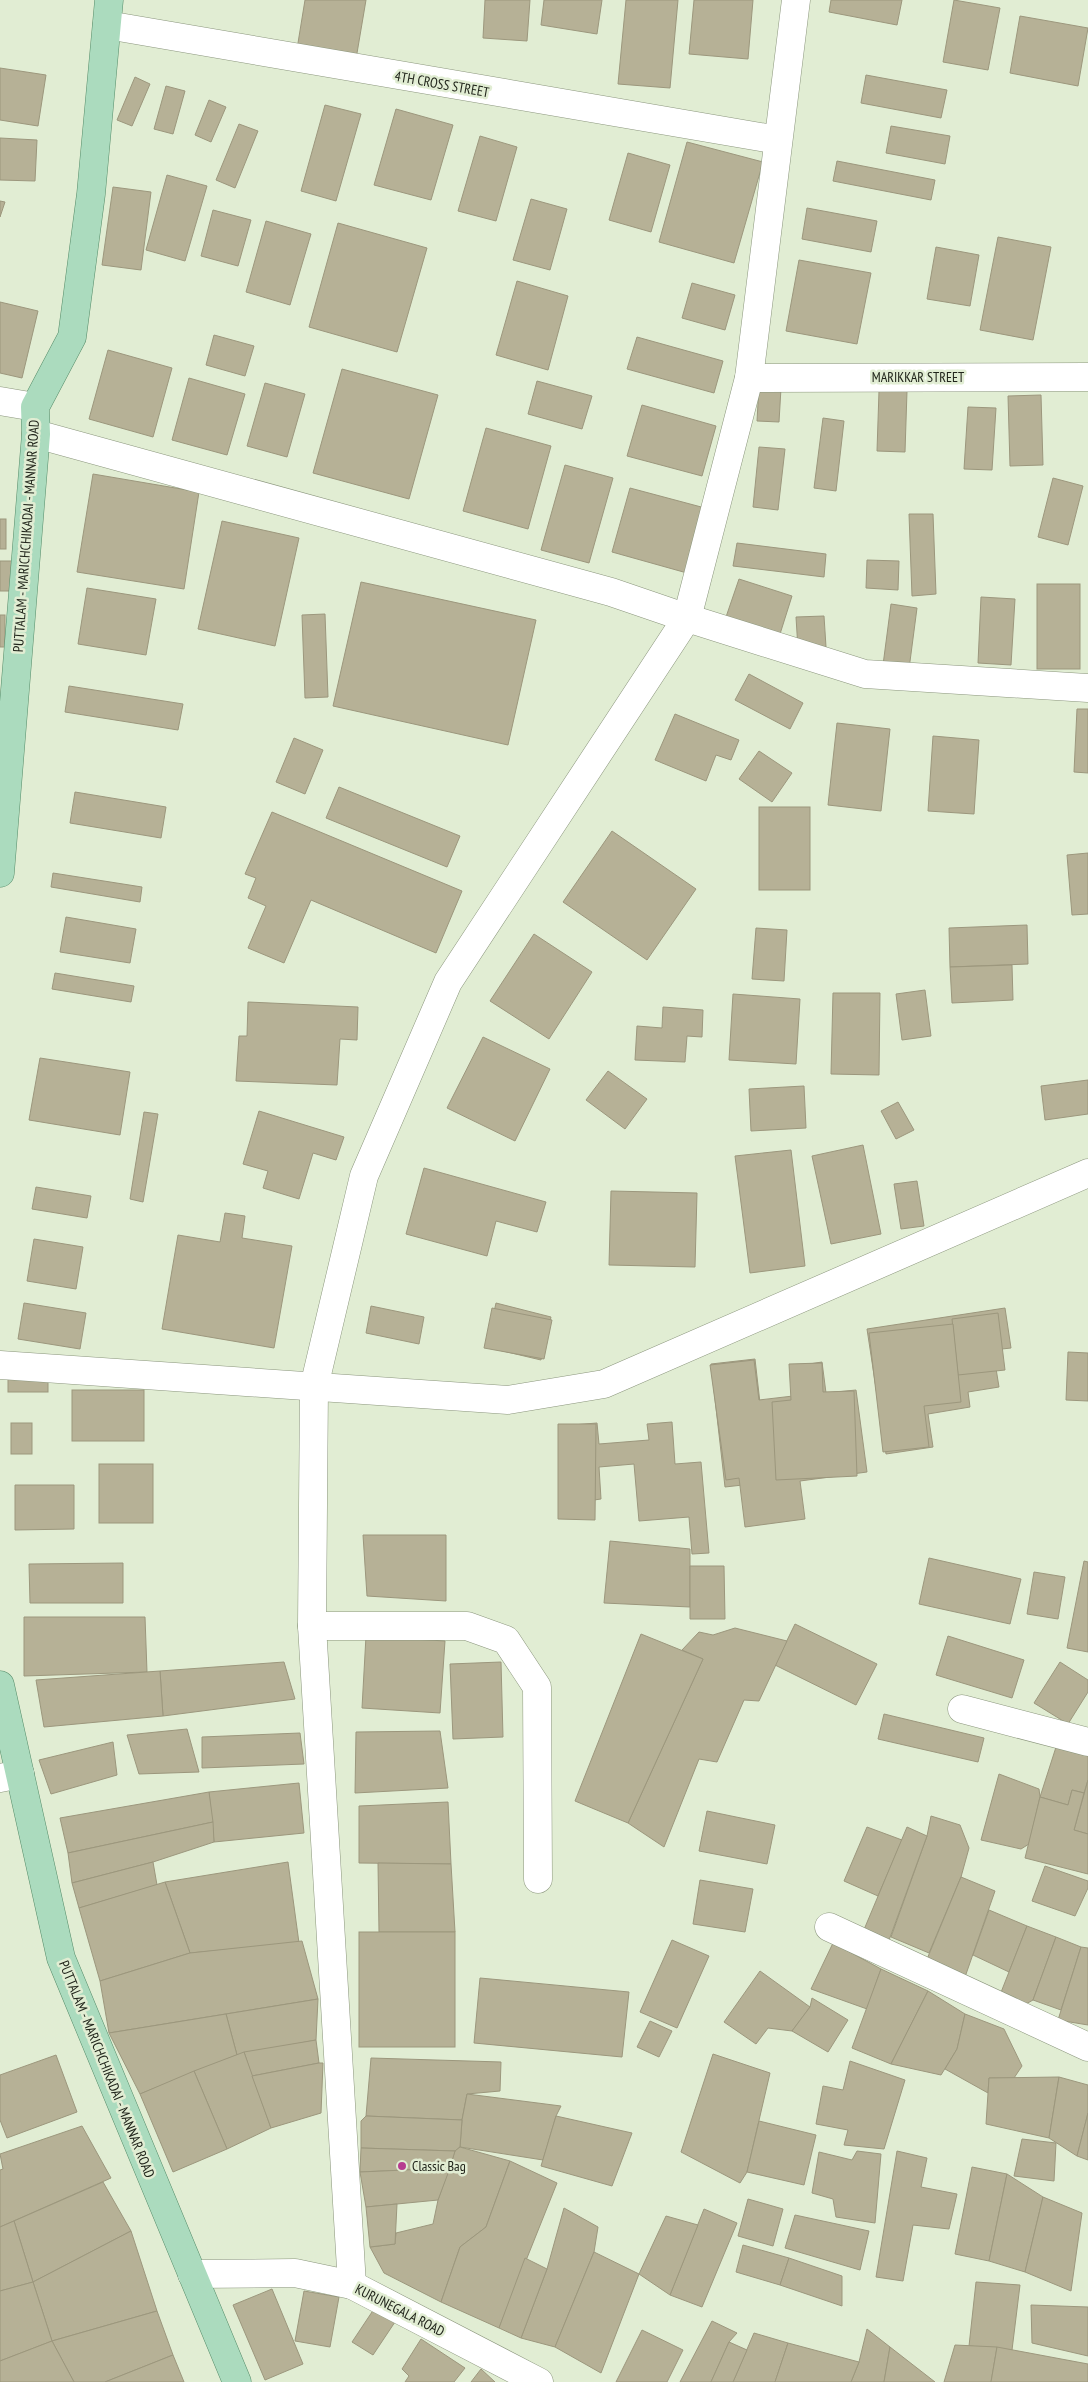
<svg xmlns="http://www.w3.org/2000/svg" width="1088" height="2382" font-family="'PT Sans Narrow',sans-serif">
	<rect width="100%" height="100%" fill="#e1edd3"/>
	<g fill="#b6b196" stroke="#9c977d">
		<polygon points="305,0 366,0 356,59 297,49"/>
		<polygon points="485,0 530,0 527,41 483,38"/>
		<polygon points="544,0 602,0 597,34 541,25"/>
		<polygon points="626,0 678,0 670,88 618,84"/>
		<polygon points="694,0 753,0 748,59 689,54"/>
		<polygon points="831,0 902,0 897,25 829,12"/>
		<polygon points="954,0 1000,8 988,70 943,62"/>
		<polygon points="1020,16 1088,28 1078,86 1010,73"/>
		<polygon points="0,68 46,75 38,126 0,120"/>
		<polygon points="866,75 947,90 941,118 861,103"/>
		<polygon points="135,77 150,84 132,126 117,120"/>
		<polygon points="166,86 185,91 173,134 154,129"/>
		<polygon points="209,100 226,107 211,142 195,135"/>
		<polygon points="325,105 361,114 336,201 301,191"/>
		<polygon points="396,109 453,125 431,200 374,185"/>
		<polygon points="239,124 258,131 235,188 216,180"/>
		<polygon points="891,126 950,136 945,164 886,153"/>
		<polygon points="480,136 517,147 496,221 458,211"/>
		<polygon points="0,138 37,140 35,181 0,180"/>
		<polygon points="687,142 763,162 734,263 659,242"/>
		<polygon points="628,153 670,165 651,232 609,220"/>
		<polygon points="837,161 935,180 931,200 833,181"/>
		<polygon points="167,175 207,186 185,261 146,250"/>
		<polygon points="113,187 151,192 141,270 102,265"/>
		<polygon points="531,199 567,209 550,270 513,260"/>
		<polygon points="0,201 5,202 0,217"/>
		<polygon points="807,208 877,221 871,252 802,239"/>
		<polygon points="213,210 251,220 238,266 201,256"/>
		<polygon points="266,221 311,234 290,305 246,292"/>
		<polygon points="338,223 427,248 397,352 309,327"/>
		<polygon points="998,237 1051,247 1033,340 980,330"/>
		<polygon points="936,247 979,255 970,306 927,299"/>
		<polygon points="799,260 871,273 857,344 786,331"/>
		<polygon points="517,281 568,296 548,370 496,355"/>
		<polygon points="692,283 735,295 725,330 682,318"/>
		<polygon points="0,302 38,311 22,378 0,373"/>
		<polygon points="214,335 254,346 245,376 206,365"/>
		<polygon points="637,337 723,361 714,393 627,369"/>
		<polygon points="108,350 172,368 153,437 89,419"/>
		<polygon points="342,369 438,395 409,499 313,473"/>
		<polygon points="189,378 245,394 227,455 172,440"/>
		<polygon points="537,381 592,396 582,429 528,414"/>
		<polygon points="265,383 305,394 287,457 247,446"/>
		<polygon points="759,386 781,388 779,422 757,421"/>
		<polygon points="879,391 907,391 905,452 877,451"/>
		<polygon points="1041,395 1043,465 1010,466 1008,396"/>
		<polygon points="642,405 716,426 702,476 627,456"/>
		<polygon points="968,407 996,408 992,470 964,469"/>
		<polygon points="823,418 844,421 836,491 814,488"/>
		<polygon points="486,428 551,446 528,529 463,511"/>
		<polygon points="759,447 785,449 778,510 753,507"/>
		<polygon points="565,465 613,478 589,563 541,550"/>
		<polygon points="93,474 199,492 184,589 77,572"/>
		<polygon points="1053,478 1083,486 1068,545 1038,537"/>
		<polygon points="630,488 705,508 687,573 612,552"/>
		<polygon points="909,514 933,514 936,594 912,596"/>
		<rect x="0" y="519" width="6" height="30"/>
		<polygon points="222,521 299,538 275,646 198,629"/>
		<polygon points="737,543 826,554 824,577 733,566"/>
		<polygon points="867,560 899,561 898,590 866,588"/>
		<rect x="0" y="561" width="14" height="30"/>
		<polygon points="739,579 792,596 780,634 726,617"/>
		<polygon points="361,582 536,620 508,745 333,706"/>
		<rect x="1037" y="584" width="43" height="85"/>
		<polygon points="87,588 156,599 146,655 78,644"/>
		<polygon points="981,597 1015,599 1011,665 978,663"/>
		<polygon points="891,604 917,608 909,669 883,665"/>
		<polygon points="325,614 328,697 305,698 302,615"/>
		<rect x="0" y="615" width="5" height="32"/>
		<polygon points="824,616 826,647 798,649 796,617"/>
		<polygon points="749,674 803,703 790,729 735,700"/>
		<polygon points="69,686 183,704 178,730 65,712"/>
		<polygon points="1077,709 1088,709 1088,773 1074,772"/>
		<polygon points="675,714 739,740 731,760 716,755 706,781 655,760"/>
		<polygon points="837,723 890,729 881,811 828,805"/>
		<polygon points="933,736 979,740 974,814 928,811"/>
		<polygon points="294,738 323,750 305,794 276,782"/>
		<polygon points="759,751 792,773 772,802 739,779"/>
		<polygon points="339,787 460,836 447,867 326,818"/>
		<polygon points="75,792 166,807 161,838 70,823"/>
		<rect x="759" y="807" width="51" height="83"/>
		<polygon points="272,812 462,891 436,953 311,900 284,963 248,948 266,906 248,898 256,878 245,874"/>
		<polygon points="612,831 696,889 647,960 563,902"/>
		<polygon points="1088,853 1088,914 1072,915 1067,855"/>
		<polygon points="53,873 142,887 140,902 51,887"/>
		<polygon points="66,917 136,929 130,963 60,952"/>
		<polygon points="1027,925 1028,964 950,967 949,928"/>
		<polygon points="756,928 787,930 784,981 752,979"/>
		<polygon points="534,934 592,972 549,1039 490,1001"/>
		<polygon points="1012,965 1013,1000 952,1003 950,967"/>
		<polygon points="55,973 134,986 131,1002 52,989"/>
		<polygon points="925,990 931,1036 902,1040 896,994"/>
		<polygon points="833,993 880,993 879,1075 831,1074"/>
		<polygon points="733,994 800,999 796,1064 729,1060"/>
		<polygon points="248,1002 358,1007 357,1040 340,1039 337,1085 236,1081 239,1036 247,1036"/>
		<polygon points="663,1007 703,1010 702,1037 687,1036 685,1062 635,1060 637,1026 662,1028"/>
		<polygon points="483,1037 550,1069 515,1141 447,1108"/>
		<polygon points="40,1058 130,1072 120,1135 29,1120"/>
		<polygon points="608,1071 647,1099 625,1129 586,1100"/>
		<polygon points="1088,1080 1088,1114 1045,1120 1041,1086"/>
		<polygon points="804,1086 806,1128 751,1131 749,1089"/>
		<polygon points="898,1102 914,1130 896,1139 881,1111"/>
		<polygon points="259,1111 344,1137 336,1160 313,1153 299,1199 263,1188 268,1171 243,1164"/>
		<polygon points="144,1112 158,1114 143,1202 130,1199"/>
		<polygon points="863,1145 881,1234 831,1244 812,1156"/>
		<polygon points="791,1150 805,1266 750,1273 735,1156"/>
		<polygon points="424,1168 546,1202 537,1232 496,1221 487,1256 406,1234"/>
		<polygon points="917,1181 924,1226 901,1229 894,1184"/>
		<polygon points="36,1187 91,1196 87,1218 32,1209"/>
		<polygon points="611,1191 697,1193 695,1267 609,1265"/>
		<polygon points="225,1213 245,1216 242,1238 292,1246 274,1348 162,1329 178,1235 220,1242"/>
		<polygon points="34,1239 83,1247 76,1289 27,1281"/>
		<polygon points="24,1303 86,1313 80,1349 18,1339"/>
		<polygon points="496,1303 551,1317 541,1360 486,1347"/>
		<polygon points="371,1306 424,1317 419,1344 366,1333"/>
		<polygon points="492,1308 552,1320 544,1359 484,1348"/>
		<polygon points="1005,1308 1011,1348 993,1350 999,1387 968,1392 970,1407 928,1414 933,1447 886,1454 867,1329"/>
		<polygon points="998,1313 1005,1370 958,1375 952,1319"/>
		<polygon points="953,1324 961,1402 924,1406 929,1447 883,1452 869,1333"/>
		<polygon points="1068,1352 1088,1353 1088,1401 1066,1400"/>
		<polygon points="755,1359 769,1482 725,1487 711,1364"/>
		<polygon points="754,1360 759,1400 793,1396 790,1367 822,1362 826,1393 856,1390 867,1472 800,1481 805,1519 745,1527 739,1478 726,1480 710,1365"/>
		<polygon points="822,1363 823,1392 854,1391 857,1476 776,1480 772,1402 791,1400 789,1364"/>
		<rect x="8" y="1378" width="40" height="14"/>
		<rect x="72" y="1390" width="72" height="51"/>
		<polygon points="672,1422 675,1464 701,1462 709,1553 692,1554 689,1517 639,1521 634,1464 599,1467 601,1499 587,1501 588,1508 567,1510 560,1426 597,1423 599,1444 649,1440 647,1424"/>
		<rect x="11" y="1423" width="21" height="31"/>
		<polygon points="558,1424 596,1424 595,1520 558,1519"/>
		<rect x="99" y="1464" width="54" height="59"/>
		<polygon points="15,1485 74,1485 74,1529 15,1530"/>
		<polygon points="363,1535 446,1535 446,1601 367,1596"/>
		<polygon points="610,1541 690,1549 690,1607 604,1603"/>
		<polygon points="929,1558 1021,1579 1010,1624 919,1604"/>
		<polygon points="1084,1561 1088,1562 1088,1652 1067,1648"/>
		<polygon points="123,1563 123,1603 30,1603 29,1564"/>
		<polygon points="690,1566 724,1566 725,1619 690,1619"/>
		<polygon points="1034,1572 1065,1577 1058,1619 1027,1614"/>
		<polygon points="24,1617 145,1617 147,1672 24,1676"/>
		<polygon points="795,1624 877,1664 856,1705 775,1665"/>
		<polygon points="735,1628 787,1641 759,1701 744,1700 717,1762 699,1759 664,1847 628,1823 703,1659 682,1650 699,1632 713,1635"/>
		<polygon points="641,1634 703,1659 628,1823 575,1801"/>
		<polygon points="366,1636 445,1641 440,1713 362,1708"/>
		<polygon points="948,1636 1024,1660 1012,1698 936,1675"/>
		<polygon points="284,1662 295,1699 163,1716 160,1671"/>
		<polygon points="501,1662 503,1737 453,1739 450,1664"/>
		<polygon points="1060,1662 1088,1680 1088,1692 1068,1724 1034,1703"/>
		<polygon points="160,1671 163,1716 44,1727 36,1680"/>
		<polygon points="884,1714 984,1738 978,1762 878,1739"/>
		<polygon points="187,1729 199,1772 139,1774 127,1735"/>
		<polygon points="440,1731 448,1788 355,1793 356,1732"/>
		<polygon points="300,1733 304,1764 202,1768 202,1737"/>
		<polygon points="113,1742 117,1775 51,1794 39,1760"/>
		<polygon points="1057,1744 1088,1751 1088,1780 1084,1793 1072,1790 1068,1805 1040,1797"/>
		<polygon points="999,1774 1039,1789 1040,1797 1029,1844 1021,1849 981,1840"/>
		<polygon points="1088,1780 1088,1834 1074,1830"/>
		<polygon points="299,1783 304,1833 214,1842 209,1792"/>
		<polygon points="1072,1790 1084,1793 1074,1830 1088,1834 1088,1874 1025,1858 1040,1797 1068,1805"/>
		<polygon points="209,1792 213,1822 68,1853 60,1818"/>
		<polygon points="448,1802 451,1864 359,1863 359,1806"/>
		<polygon points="707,1811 775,1825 767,1864 699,1851"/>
		<polygon points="931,1816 960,1825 969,1848 961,1877 929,1953 891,1937 927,1836"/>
		<polygon points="213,1822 214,1842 153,1862 72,1883 68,1853"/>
		<polygon points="867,1827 902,1840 878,1896 844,1881"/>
		<polygon points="907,1827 927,1836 888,1943 863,1932"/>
		<polygon points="153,1862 157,1885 79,1908 72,1883"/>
		<polygon points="288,1862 299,1943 190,1953 165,1882"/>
		<polygon points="378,1863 451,1864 455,1932 379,1932"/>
		<polygon points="1045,1866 1088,1881 1088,1888 1075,1916 1032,1901"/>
		<polygon points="961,1877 995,1891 965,1977 925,1964"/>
		<polygon points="700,1880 753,1889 745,1932 693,1924"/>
		<polygon points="165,1882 190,1953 100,1981 79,1908"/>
		<polygon points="989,1910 1027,1926 1009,1972 973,1955"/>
		<polygon points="1027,1926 1056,1937 1033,2000 1019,2008 998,2000"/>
		<rect x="359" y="1932" width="96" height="115"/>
		<polygon points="1056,1937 1081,1947 1061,2010 1033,2000"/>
		<polygon points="672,1940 709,1956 677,2028 640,2012"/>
		<polygon points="302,1941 318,1999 109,2033 100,1981 190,1953"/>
		<polygon points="833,1943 881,1969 867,2009 811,1989"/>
		<polygon points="1081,1947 1088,1948 1088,2025 1058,2020"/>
		<polygon points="881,1969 928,1991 891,2064 852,2048"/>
		<polygon points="760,1971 810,2007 792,2031 768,2028 756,2044 724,2022"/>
		<polygon points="480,1978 629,1992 622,2057 474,2043"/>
		<polygon points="928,1991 965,2014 957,2049 941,2075 891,2064"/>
		<polygon points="812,1998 848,2020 828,2052 792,2031 810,2007"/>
		<polygon points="318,1999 316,2040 237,2055 226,2014"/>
		<polygon points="226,2014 237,2055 140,2094 109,2033"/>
		<polygon points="965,2014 1004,2029 1022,2066 1014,2078 989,2078 988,2093 945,2069 957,2049"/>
		<polygon points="650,2021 672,2031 659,2057 637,2047"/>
		<polygon points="316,2040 319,2063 252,2076 244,2052"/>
		<polygon points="244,2052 271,2128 227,2149 194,2071"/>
		<polygon points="713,2054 770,2073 747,2172 740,2183 681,2152"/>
		<polygon points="56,2055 77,2112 7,2138 0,2120 0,2075"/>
		<polygon points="371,2058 501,2062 500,2091 467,2094 462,2120 366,2116"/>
		<polygon points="850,2061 905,2080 884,2149 844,2145 848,2130 816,2124 823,2086 843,2090"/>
		<polygon points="319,2063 323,2063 321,2113 271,2128 252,2076"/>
		<polygon points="194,2071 227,2149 173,2172 140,2094"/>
		<polygon points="1059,2077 1049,2138 986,2124 989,2078"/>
		<polygon points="1059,2077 1088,2085 1088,2113 1077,2156 1049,2138"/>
		<polygon points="467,2094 561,2106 556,2116 543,2160 460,2147 462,2120"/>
		<polygon points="1088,2113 1088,2160 1077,2156"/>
		<polygon points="366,2116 462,2120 460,2147 455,2151 361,2148 361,2121"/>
		<polygon points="556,2116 632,2133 612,2186 541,2166"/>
		<polygon points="759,2121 816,2135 804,2185 747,2172"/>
		<polygon points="82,2126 111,2178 0,2227 0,2170 3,2169 0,2154"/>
		<polygon points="1022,2139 1056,2143 1054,2181 1014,2176"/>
		<polygon points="460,2147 510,2161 486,2227 460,2247 441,2302 384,2273 370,2247 395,2244 396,2233 433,2224 438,2200 455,2151"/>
		<polygon points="361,2148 455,2151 450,2168 360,2172"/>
		<polygon points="857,2151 881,2154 875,2223 836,2217 833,2199 812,2193 819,2152 852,2160"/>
		<polygon points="897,2151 927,2158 921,2187 957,2194 949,2229 913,2225 903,2281 876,2277"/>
		<polygon points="510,2161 557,2183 499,2328 441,2302 460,2247 486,2227"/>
		<polygon points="972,2167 1007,2174 989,2261 955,2254"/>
		<polygon points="450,2168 438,2200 366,2207 360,2172"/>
		<polygon points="1007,2174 1043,2197 1025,2272 989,2261"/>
		<polygon points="103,2182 131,2231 33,2282 14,2221"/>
		<polygon points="1043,2197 1082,2213 1071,2291 1025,2272"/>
		<polygon points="748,2199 783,2209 773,2246 738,2236"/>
		<polygon points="397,2204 395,2244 370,2247 366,2207"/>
		<polygon points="564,2208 598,2227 594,2252 555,2347 521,2338 547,2269"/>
		<polygon points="704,2209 737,2223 702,2307 670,2295"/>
		<polygon points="795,2215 869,2231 860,2270 785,2248"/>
		<polygon points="666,2216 698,2225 670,2295 639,2274"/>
		<polygon points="14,2221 33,2282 0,2291 0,2227"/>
		<polygon points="131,2231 157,2311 52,2341 33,2282"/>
		<polygon points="743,2245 789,2258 780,2285 736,2272"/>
		<polygon points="594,2252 639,2274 601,2373 555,2347"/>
		<polygon points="525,2258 547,2269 521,2338 499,2328"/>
		<polygon points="789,2258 842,2276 842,2306 780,2285"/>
		<polygon points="33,2282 52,2341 0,2361 0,2291"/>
		<polygon points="976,2282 1020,2285 1012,2350 969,2346"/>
		<polygon points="272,2289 303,2364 265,2380 233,2305"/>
		<polygon points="304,2291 339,2297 330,2347 295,2341"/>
		<polygon points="1031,2305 1088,2307 1088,2356 1032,2343"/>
		<polygon points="374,2309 395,2322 373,2355 352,2342"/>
		<polygon points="157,2311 173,2355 105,2382 74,2382 52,2341"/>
		<polygon points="712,2321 737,2333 729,2342 711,2382 680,2382"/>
		<polygon points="867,2329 890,2347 884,2382 851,2382 859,2362"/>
		<polygon points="642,2330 683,2350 667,2382 616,2382"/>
		<polygon points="754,2333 788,2343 775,2382 733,2382"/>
		<polygon points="421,2339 465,2368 454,2382 405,2382 409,2376 402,2369"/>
		<polygon points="52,2341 74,2382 0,2382 0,2361"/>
		<polygon points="729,2342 747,2350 733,2382 711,2382"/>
		<polygon points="788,2343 859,2362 851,2382 775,2382"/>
		<polygon points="955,2345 997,2347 991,2382 944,2382"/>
		<polygon points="890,2347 935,2382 884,2382"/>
		<polygon points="997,2347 1088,2364 1088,2382 991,2382"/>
		<polygon points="173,2355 184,2382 105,2382"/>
		<polygon points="481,2369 495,2382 471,2382"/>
	</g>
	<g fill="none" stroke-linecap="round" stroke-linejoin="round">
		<defs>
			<g id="minor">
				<polyline points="107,25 778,140"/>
				<polyline points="749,378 1088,377"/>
				<polyline points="0,401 35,407"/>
				<polyline points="36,434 611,592 687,618 865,674 1088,688"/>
				<polyline points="0,1365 508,1400 604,1384 1088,1173"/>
				<polyline points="312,1626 467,1626 506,1640 537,1687 538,1879"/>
				<polyline points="962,1709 1088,1742"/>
				<polyline points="0,1778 20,1774"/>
				<polyline points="829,1927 1088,2047"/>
				<polyline points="192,2274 295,2273 352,2285 539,2382"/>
				<polyline points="352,2285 312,1626 314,1387 364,1176 448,982 687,618 749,378 796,0"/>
			</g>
			<g id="major">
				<polyline points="0,873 36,434 35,407 72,337 91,194 109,0"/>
				<polyline points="0,1685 61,1958 237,2382"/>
			</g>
		</defs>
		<use href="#minor" stroke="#8b967d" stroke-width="29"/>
		<use href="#major" stroke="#568c69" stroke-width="29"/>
		<use href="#minor" stroke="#fff" stroke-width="28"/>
		<use href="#major" stroke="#abdbbe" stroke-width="28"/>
	</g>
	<circle fill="#b63c90" stroke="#e1edd3" stroke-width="2" cx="402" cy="2166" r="5"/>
	<g text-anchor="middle" stroke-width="5" stroke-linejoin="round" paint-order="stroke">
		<g font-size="14" fill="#21251b" stroke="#e1edd3">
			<text transform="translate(442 84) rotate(10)" y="5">4TH CROSS STREET</text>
			<text x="918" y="382">MARIKKAR STREET</text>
			<text transform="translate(26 536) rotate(-86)" y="5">PUTTALAM - MARICHCHIKADAI - MANNAR ROAD</text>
			<text transform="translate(107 2069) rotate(68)" y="5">PUTTALAM - MARICHCHIKADAI - MANNAR ROAD</text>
			<text transform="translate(400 2310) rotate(27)" y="5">KURUNEGALA ROAD</text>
		</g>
		<g font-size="14" fill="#21251b" stroke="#e1edd3" text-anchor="start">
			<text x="412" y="2171">Classic Bag</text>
		</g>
	</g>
</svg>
